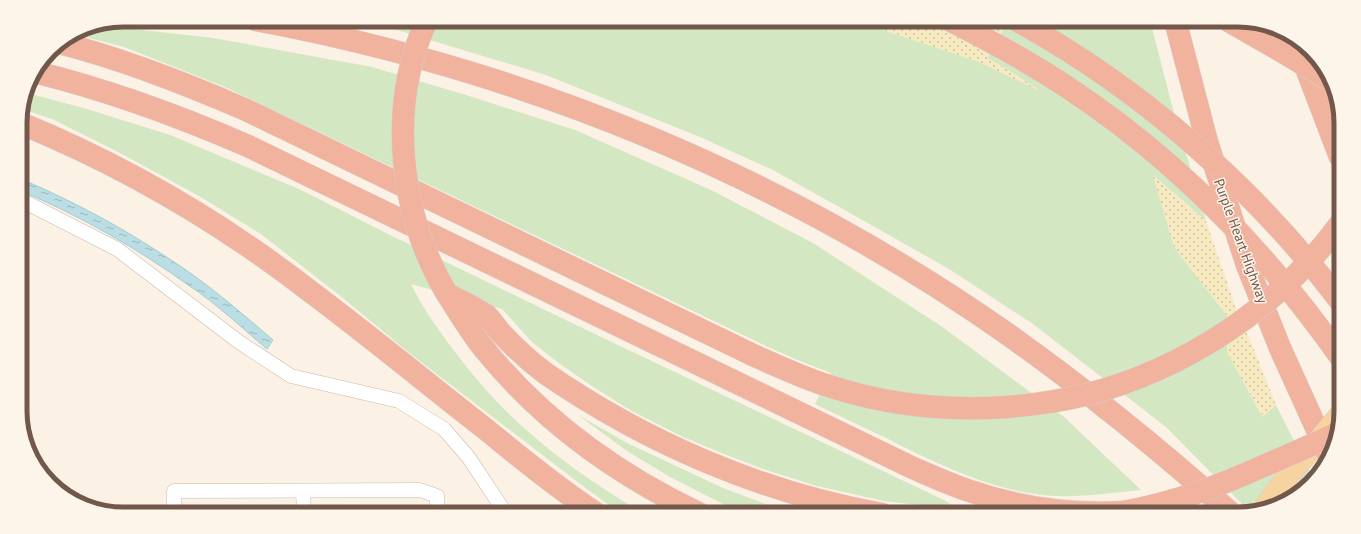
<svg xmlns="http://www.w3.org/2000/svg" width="1361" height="534" font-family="'PT Sans',sans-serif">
	<defs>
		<pattern id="sand-dots" width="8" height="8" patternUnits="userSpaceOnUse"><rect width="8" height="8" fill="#f8eac0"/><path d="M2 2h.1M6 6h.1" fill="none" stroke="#cdc09e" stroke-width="1.8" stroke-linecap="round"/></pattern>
		<pattern id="water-ripples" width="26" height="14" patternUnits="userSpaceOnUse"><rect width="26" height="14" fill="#badee3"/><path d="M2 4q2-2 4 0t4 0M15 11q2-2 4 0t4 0" fill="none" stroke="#9cb7ba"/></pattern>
	</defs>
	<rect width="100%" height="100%" fill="#fbf1e4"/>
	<g fill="#d3e7c3">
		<polygon points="360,20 853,20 977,61 1039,90 1008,70 987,58 1008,20 1150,20 1172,106 1206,221 1154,176 1174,247 1228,317 1227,352 1262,416 1276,405 1312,477 1301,493 1250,512 1166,427 1033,324 949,269 866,222 773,170 700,137 546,75 387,27"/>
		<path d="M 98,25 L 213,38 L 372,67 L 466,95 L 575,130 L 711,190 L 813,243 L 941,326 L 1064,417 L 1141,490 C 1112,493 1083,497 1054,496 C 994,492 939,465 886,438 C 862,427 838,415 815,404 L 831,373 L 795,359 L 766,346 L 225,87 L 124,47 L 74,34 L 84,28 Z"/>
		<path d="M 27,93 L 87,109 L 170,135 L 299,189 L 390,235 L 574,324 L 948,502 L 954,508 L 927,506 L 884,501 L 817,486 L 766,470 L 719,452 L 681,436 L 630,410 L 592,386 L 560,364 L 532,342 L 502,309 L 411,284 C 422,307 437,328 452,348 C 473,376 497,404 523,427 C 559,460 601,488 644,514 L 621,514 L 579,483 L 408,352 L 343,298 L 261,234 L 199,196 L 120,153 L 52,119 L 22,109 Z"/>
		<polygon points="578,415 629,444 723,488 784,511 797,514 751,514 731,508 670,477 627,451"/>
	</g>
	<g fill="url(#sand-dots)">
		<polygon points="853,20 1008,20 987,58 1008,70 1042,92 977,61"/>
		<polygon points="1153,176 1206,221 1236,309 1250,340 1276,405 1263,417 1227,352 1228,317 1174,247"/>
	</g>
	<path fill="url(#water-ripples)" stroke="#a1cdd4" d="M 21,179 C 78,203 132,233 183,268 C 215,290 244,315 273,340 L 267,349 C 242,328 218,305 191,287 C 138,249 81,216 21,191 Z"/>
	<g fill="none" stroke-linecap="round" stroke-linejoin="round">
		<defs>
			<g id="lane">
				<polyline points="21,200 117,249 239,342 291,376 399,401 444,429 469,458 506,514"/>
				<polyline points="303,491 304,514"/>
				<polyline points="174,514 174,491 420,490 437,496 437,514"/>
			</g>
			<polyline id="primary" points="1266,506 1290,473 1317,443"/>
			<g id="highway">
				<path d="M 256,20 C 524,70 782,176 1006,333 C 1085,389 1160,450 1232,514"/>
				<polyline points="1175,20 1207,142 1247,265 1280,348 1328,454"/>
				<path d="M 60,43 C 123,59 184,83 244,109 L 753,355 C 778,366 803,378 829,386 C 886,405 947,411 1007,407"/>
				<polyline points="1297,44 1340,157"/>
				<path d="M 35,72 C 108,90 179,116 248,146 L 913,468 C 932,476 951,485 970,491 C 1019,508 1072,515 1124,512"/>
				<path d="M 20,123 C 125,166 222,223 311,292 C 371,337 429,385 488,431 C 523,460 559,489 597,514"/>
				<path d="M 447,294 C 458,300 478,309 487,316 C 492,321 496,327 500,332 C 514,347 529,361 545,373 C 645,442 762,493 882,514"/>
				<path d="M 449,297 C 460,314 471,333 485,350 C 542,420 618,475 700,514"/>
			</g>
		</defs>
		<use href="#lane" stroke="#cbb9ab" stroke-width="15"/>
		<use href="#primary" stroke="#d7d0cd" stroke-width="23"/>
		<use href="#highway" stroke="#d7d0cd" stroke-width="23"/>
		<use href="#lane" stroke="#fff" stroke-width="14"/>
		<use href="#primary" stroke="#f6d3a0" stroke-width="22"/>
		<use href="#highway" stroke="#f1b29e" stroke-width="22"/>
		<defs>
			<polyline id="primary-bridge" points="1317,443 1340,415"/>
			<g id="highway-bridge">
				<path d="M 427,20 C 387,106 399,213 447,294"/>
				<path d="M 949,20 C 991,41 1031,63 1070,89 C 1177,160 1267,253 1341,358"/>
				<path d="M 1016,20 C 1142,89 1254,188 1341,302"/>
				<polyline points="1227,20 1281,51 1328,79"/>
				<path d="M 1007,407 C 1033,405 1059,401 1085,395 C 1186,369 1279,307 1340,224"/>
				<path d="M 1124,512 C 1177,502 1219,486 1268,464 C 1291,454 1315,444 1337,433"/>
			</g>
		</defs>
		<use href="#primary-bridge" stroke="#d7d0cd" stroke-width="23" stroke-linecap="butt"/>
		<use href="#highway-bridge" stroke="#d7d0cd" stroke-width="23" stroke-linecap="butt"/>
		<use href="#primary-bridge" stroke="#f6d3a0" stroke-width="22"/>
		<use href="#highway-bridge" stroke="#f1b29e" stroke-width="22"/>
	</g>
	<g text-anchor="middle" stroke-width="3" stroke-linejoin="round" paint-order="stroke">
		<g font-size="14" fill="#71584b" stroke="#fef5ea">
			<text transform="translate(1241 241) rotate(70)" y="5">Purple Heart Highway</text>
		</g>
	</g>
	<path d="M0 0H1361V534H0ZM123 27H1238A96 96 0 0 1 1334 123V411A96 96 0 0 1 1238 507H123A96 96 0 0 1 27 411V123A96 96 0 0 1 123 27Z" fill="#fef5ea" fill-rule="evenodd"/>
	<path fill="none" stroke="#71584b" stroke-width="5" d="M123 27H1238A96 96 0 0 1 1334 123V411A96 96 0 0 1 1238 507H123A96 96 0 0 1 27 411V123A96 96 0 0 1 123 27Z"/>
</svg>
